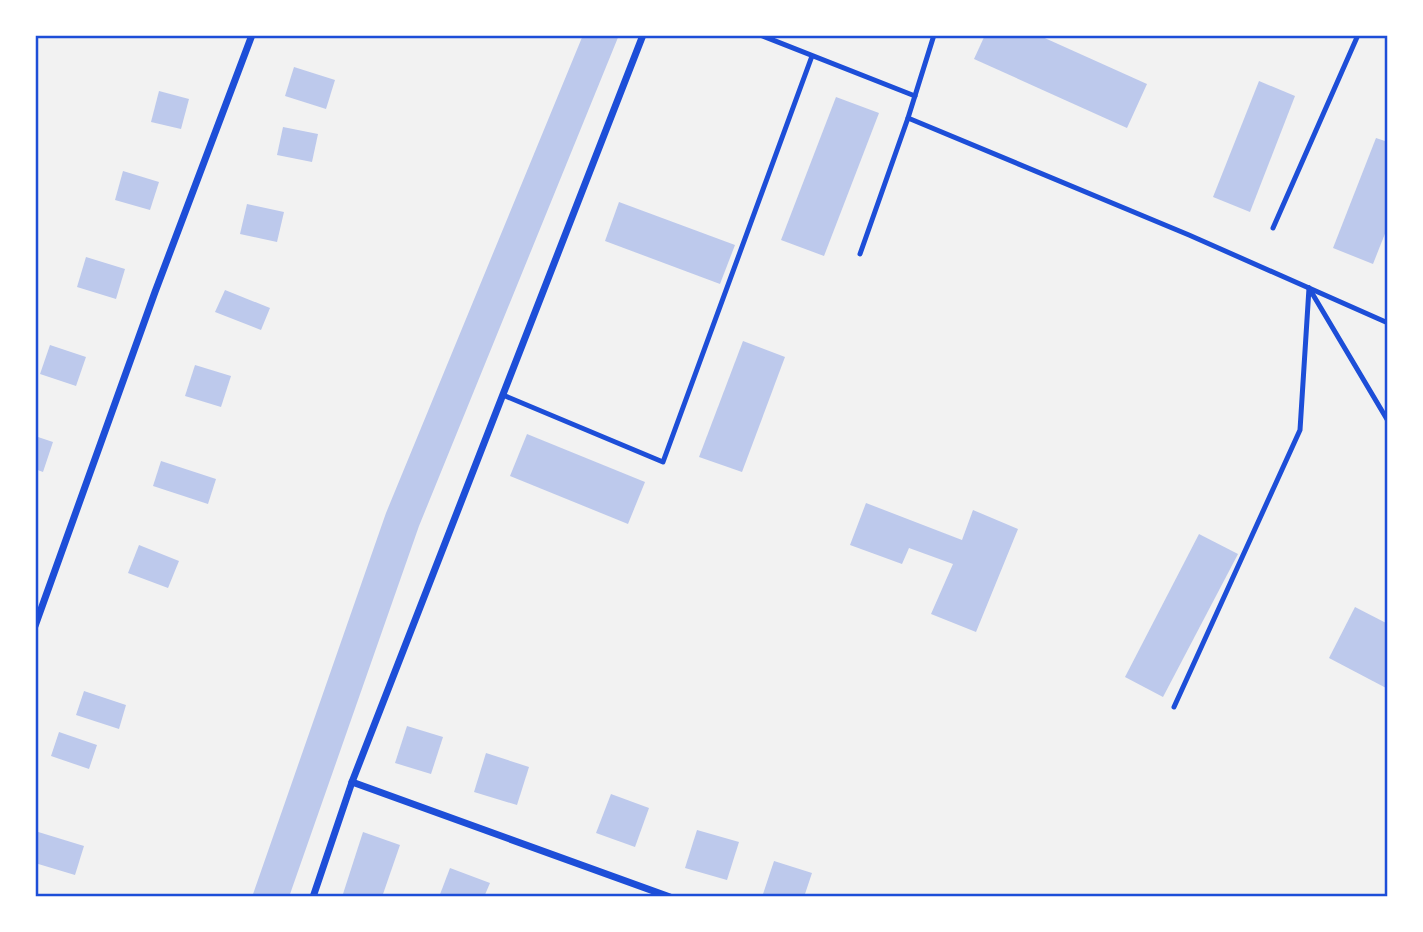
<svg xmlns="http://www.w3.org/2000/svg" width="1423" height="932" font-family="Barlow,sans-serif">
	<rect width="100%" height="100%" fill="#f2f2f2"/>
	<g fill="#bdc9ec">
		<polygon points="583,35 619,35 419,526 289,897 252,897 386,513"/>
		<polygon points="985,35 1038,35 1147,84 1127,128 974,59"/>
		<polygon points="294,67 335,80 326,109 285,96"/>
		<polygon points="1259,81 1295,96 1250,212 1213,197"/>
		<polygon points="159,91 189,99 181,129 151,122"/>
		<polygon points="836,97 879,113 824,256 781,240"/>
		<polygon points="283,127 318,134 312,162 277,155"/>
		<polygon points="1376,138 1388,142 1388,226 1373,264 1333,248"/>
		<polygon points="123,171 159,182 150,210 115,200"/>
		<polygon points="619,202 735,245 720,284 605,241"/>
		<polygon points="247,204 284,212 277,242 240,234"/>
		<polygon points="86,257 125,269 116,299 77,287"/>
		<polygon points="225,290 270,308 261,330 215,312"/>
		<polygon points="743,341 785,357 742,472 699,457"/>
		<polygon points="50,345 86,357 76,386 40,374"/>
		<polygon points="195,365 231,376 221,407 185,396"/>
		<polygon points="527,434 645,482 628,524 510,476"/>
		<polygon points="35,436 53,442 43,472 35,469"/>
		<polygon points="161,461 216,479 208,504 153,486"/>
		<polygon points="866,503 962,540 973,510 1018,529 976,632 931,614 953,564 909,548 902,564 850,545"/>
		<polygon points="1199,534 1238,554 1163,697 1125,677"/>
		<polygon points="139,545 179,561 168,588 128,573"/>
		<polygon points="1355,607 1388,624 1388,689 1329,658"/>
		<polygon points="84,691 126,705 119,729 76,715"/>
		<polygon points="407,726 443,737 431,774 395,763"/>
		<polygon points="59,732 97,745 89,769 51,756"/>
		<polygon points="486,753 529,767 517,805 474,792"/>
		<polygon points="611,794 649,808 635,847 596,833"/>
		<polygon points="697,830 739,842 727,880 685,868"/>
		<polygon points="35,831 84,846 75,875 35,863"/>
		<polygon points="363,832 400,845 382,897 342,897"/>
		<polygon points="774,861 812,873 804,897 762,897"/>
		<polygon points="450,868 490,883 484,897 439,897"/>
	</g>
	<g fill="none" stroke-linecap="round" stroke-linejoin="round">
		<g stroke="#1d4ed8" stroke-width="5">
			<polyline points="760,35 915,96"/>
			<polyline points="908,118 1189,235 1388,323"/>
			<polyline points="1273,228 1358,35"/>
			<polyline points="860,254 908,118 934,35"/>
			<polyline points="1309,288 1388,421"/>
			<polyline points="503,395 663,462 812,56"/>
			<polyline points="1174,707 1300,430 1309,288"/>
		</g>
		<g stroke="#1d4ed8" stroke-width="7">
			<polyline points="35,626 155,292 252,35"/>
			<polyline points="352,782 670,897"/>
			<polyline points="313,897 352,782 643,35"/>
		</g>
	</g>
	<rect width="1423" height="932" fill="none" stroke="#ffffff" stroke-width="74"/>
	<rect x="37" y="37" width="1349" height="858" fill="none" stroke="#1d4ed8" stroke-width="2.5"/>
</svg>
